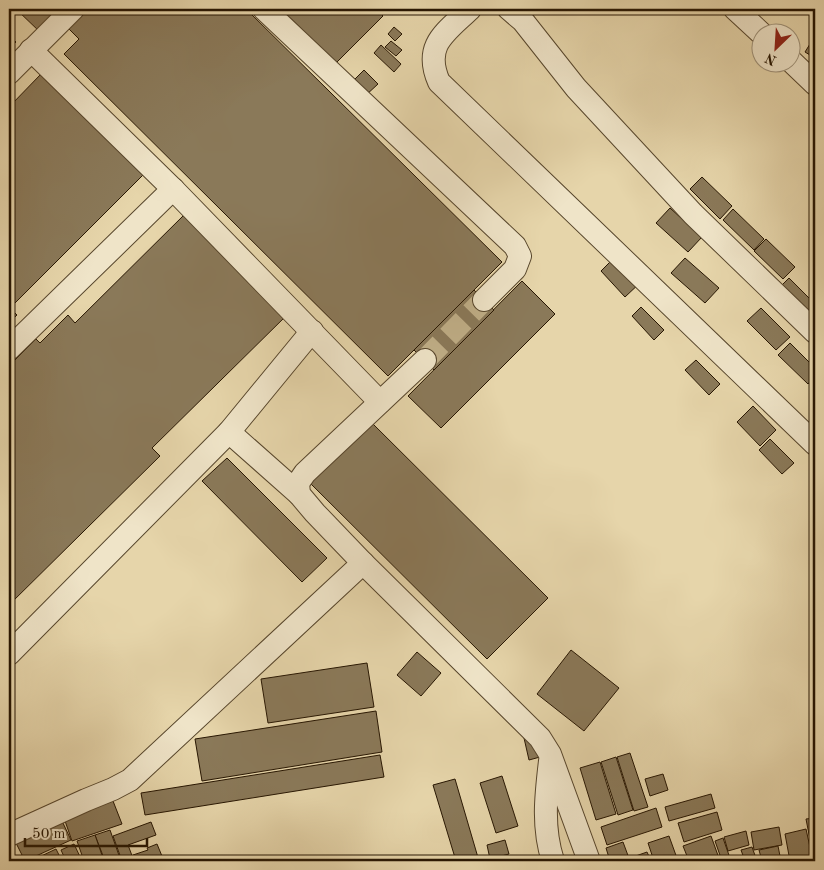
<svg xmlns="http://www.w3.org/2000/svg" width="824" height="870" font-family="'Old Standard TT',serif">
	<rect width="100%" height="100%" fill="#e6d5aa"/>
	<filter id="stains"><feTurbulence type="fractalNoise" baseFrequency=".004" numOctaves="4"/><feColorMatrix values="0 0 0 0 .2 0 0 0 0 .09 0 0 0 0 .02 0 0 0 .5 -.17"/></filter>
	<radialGradient id="worn" r=".72"><stop offset=".6" stop-color="#630" stop-opacity="0"/><stop offset="1" stop-color="#630" stop-opacity=".3"/></radialGradient>
	<g fill="#8a7959" stroke="#271602">
		<polygon points="16,9 66,9 41,33"/>
		<polygon points="89,9 246,9 502,262 388,376 64,54 79,39 69,29"/>
		<polygon points="281,9 376,9 383,16 336,63"/>
		<polygon points="394,27 402,34 395,41 388,34"/>
		<polygon points="9,35 16,42 9,49"/>
		<polygon points="391,41 402,50 396,56 385,47"/>
		<polygon points="810,44 815,47 815,58 805,52"/>
		<polygon points="381,45 401,64 394,72 374,53"/>
		<polygon points="364,70 378,84 365,96 351,83"/>
		<polygon points="42,73 144,174 10,308 17,315 9,323 9,107"/>
		<polygon points="702,177 732,206 720,219 690,189"/>
		<polygon points="670,208 702,237 688,252 656,223"/>
		<polygon points="733,209 764,239 754,250 723,220"/>
		<polygon points="186,213 287,315 152,448 160,456 9,605 9,366 36,339 40,343 68,315 75,323"/>
		<polygon points="766,239 795,267 783,279 754,251"/>
		<polygon points="617,255 642,281 625,297 601,271"/>
		<polygon points="685,258 719,288 705,303 671,273"/>
		<polygon points="789,278 815,304 815,309 807,317 778,289"/>
		<polygon points="522,281 555,314 441,428 408,396"/>
		<polygon points="474,290 494,310 434,370 414,350"/>
		<polygon points="641,307 664,330 654,340 632,316"/>
		<polygon points="761,308 790,337 776,350 747,321"/>
		<polygon points="790,343 815,368 815,376 808,384 778,355"/>
		<polygon points="696,360 720,384 709,395 685,370"/>
		<polygon points="753,406 776,430 760,446 737,422"/>
		<polygon points="371,422 548,598 487,659 310,483"/>
		<polygon points="770,439 794,463 782,474 759,450"/>
		<polygon points="227,458 327,558 302,582 202,481"/>
		<polygon points="815,513 815,523 810,517"/>
		<polygon points="571,650 619,688 584,731 537,694"/>
		<polygon points="417,652 441,673 421,696 397,675"/>
		<polygon points="367,663 374,707 268,723 261,679"/>
		<polygon points="376,711 382,752 202,781 195,739"/>
		<polygon points="535,736 540,757 529,760 524,738"/>
		<polygon points="630,753 648,807 634,811 617,757"/>
		<polygon points="380,755 384,777 145,815 141,793"/>
		<polygon points="616,757 633,810 618,815 601,762"/>
		<polygon points="600,762 616,814 596,820 580,768"/>
		<polygon points="663,774 668,790 650,796 645,779"/>
		<polygon points="502,776 518,826 496,833 480,783"/>
		<polygon points="455,779 479,861 456,861 433,785"/>
		<polygon points="711,794 715,808 669,821 665,807"/>
		<polygon points="113,801 122,824 72,841 64,818"/>
		<polygon points="656,808 662,827 607,845 601,827"/>
		<polygon points="717,812 722,830 684,842 678,823"/>
		<polygon points="815,818 815,855 813,855 806,819"/>
		<polygon points="62,821 71,840 25,861 16,843"/>
		<polygon points="151,822 156,835 128,845 134,861 122,861 113,836"/>
		<polygon points="779,827 782,845 754,850 751,832"/>
		<polygon points="806,829 813,861 790,861 785,834"/>
		<polygon points="110,830 121,861 105,861 95,835"/>
		<polygon points="746,831 749,845 728,851 724,837"/>
		<polygon points="95,835 103,858 94,861 84,861 77,841"/>
		<polygon points="669,836 678,861 654,861 648,843"/>
		<polygon points="711,836 720,861 689,861 683,846"/>
		<polygon points="723,838 731,861 722,861 715,841"/>
		<polygon points="505,840 509,854 490,859 487,845"/>
		<polygon points="623,842 630,861 610,861 606,848"/>
		<polygon points="74,844 82,861 66,861 61,850"/>
		<polygon points="157,844 164,861 135,861 133,855 148,850 147,848"/>
		<polygon points="778,846 781,861 762,861 759,850"/>
		<polygon points="752,847 757,861 745,861 741,850"/>
		<polygon points="56,849 62,861 34,861 33,860"/>
		<polygon points="647,852 651,861 631,861 630,858"/>
		<polygon points="510,856 512,861 493,861"/>
	</g>
	<g fill="none" stroke-linecap="round" stroke-linejoin="round">
		<polyline stroke="#c0af88" stroke-width="22" stroke-dasharray="22 11" stroke-linecap="butt" points="425,360 484,300"/>
		<defs>
			<g id="minor">
				<polyline points="264,9 515,246 520,256 515,269 484,300"/>
				<path d="M 470,9 C 445,33 423,45 439,82 L 815,444"/>
				<polyline points="509,9 523,21 576,88 693,214 815,332"/>
				<polyline points="735,9 762,34"/>
				<polyline points="31,50 173,189 380,402"/>
				<polyline points="792,62 815,84"/>
				<polyline points="9,73 73,9"/>
				<polyline points="9,349 173,189"/>
				<polyline points="425,360 305,473 298,483 299,494 315,513 363,563 540,738 550,754 589,861"/>
				<polyline points="229,432 299,494"/>
				<polyline points="9,654 229,432 312,331"/>
				<path d="M 550,761 C 546,795 542,827 553,861"/>
				<polyline points="9,835 86,800 113,789 130,780 363,563"/>
			</g>
		</defs>
		<use href="#minor" stroke="#57462c" stroke-width="24"/>
		<use href="#minor" stroke="#efe4c8" stroke-width="22"/>
	</g>
	<rect width="824" height="870" fill="none" stroke="#e6d5aa" stroke-width="30"/>
	<rect x="10" y="10" width="804" height="850" fill="none" stroke="#271602" stroke-width="2.5"/>
	<rect x="15" y="15" width="794" height="840" fill="none" stroke="#271602"/>
	<g transform="translate(776 48) rotate(205)"><circle r="24" fill="#efe4c8" stroke="#9f9279"/>
	<path d="M0-4L9 19L0 12L-9 19Z" fill="#8f2418"/>
	<text y="-8" font-size="14" font-weight="bold" text-anchor="middle" fill="#271602">N</text>
	</g>
	<path d="M25 838v8h122v-8" fill="none" stroke="#271602" stroke-width="2.5"/>
	<text x="32" y="838" font-size="15" fill="#271602" stroke="#efe4c8" stroke-width="4" paint-order="stroke">50 m</text>
	<rect width="100%" height="100%" filter="url(#stains)"/>
	<rect width="100%" height="100%" fill="url(#worn)"/>
</svg>
